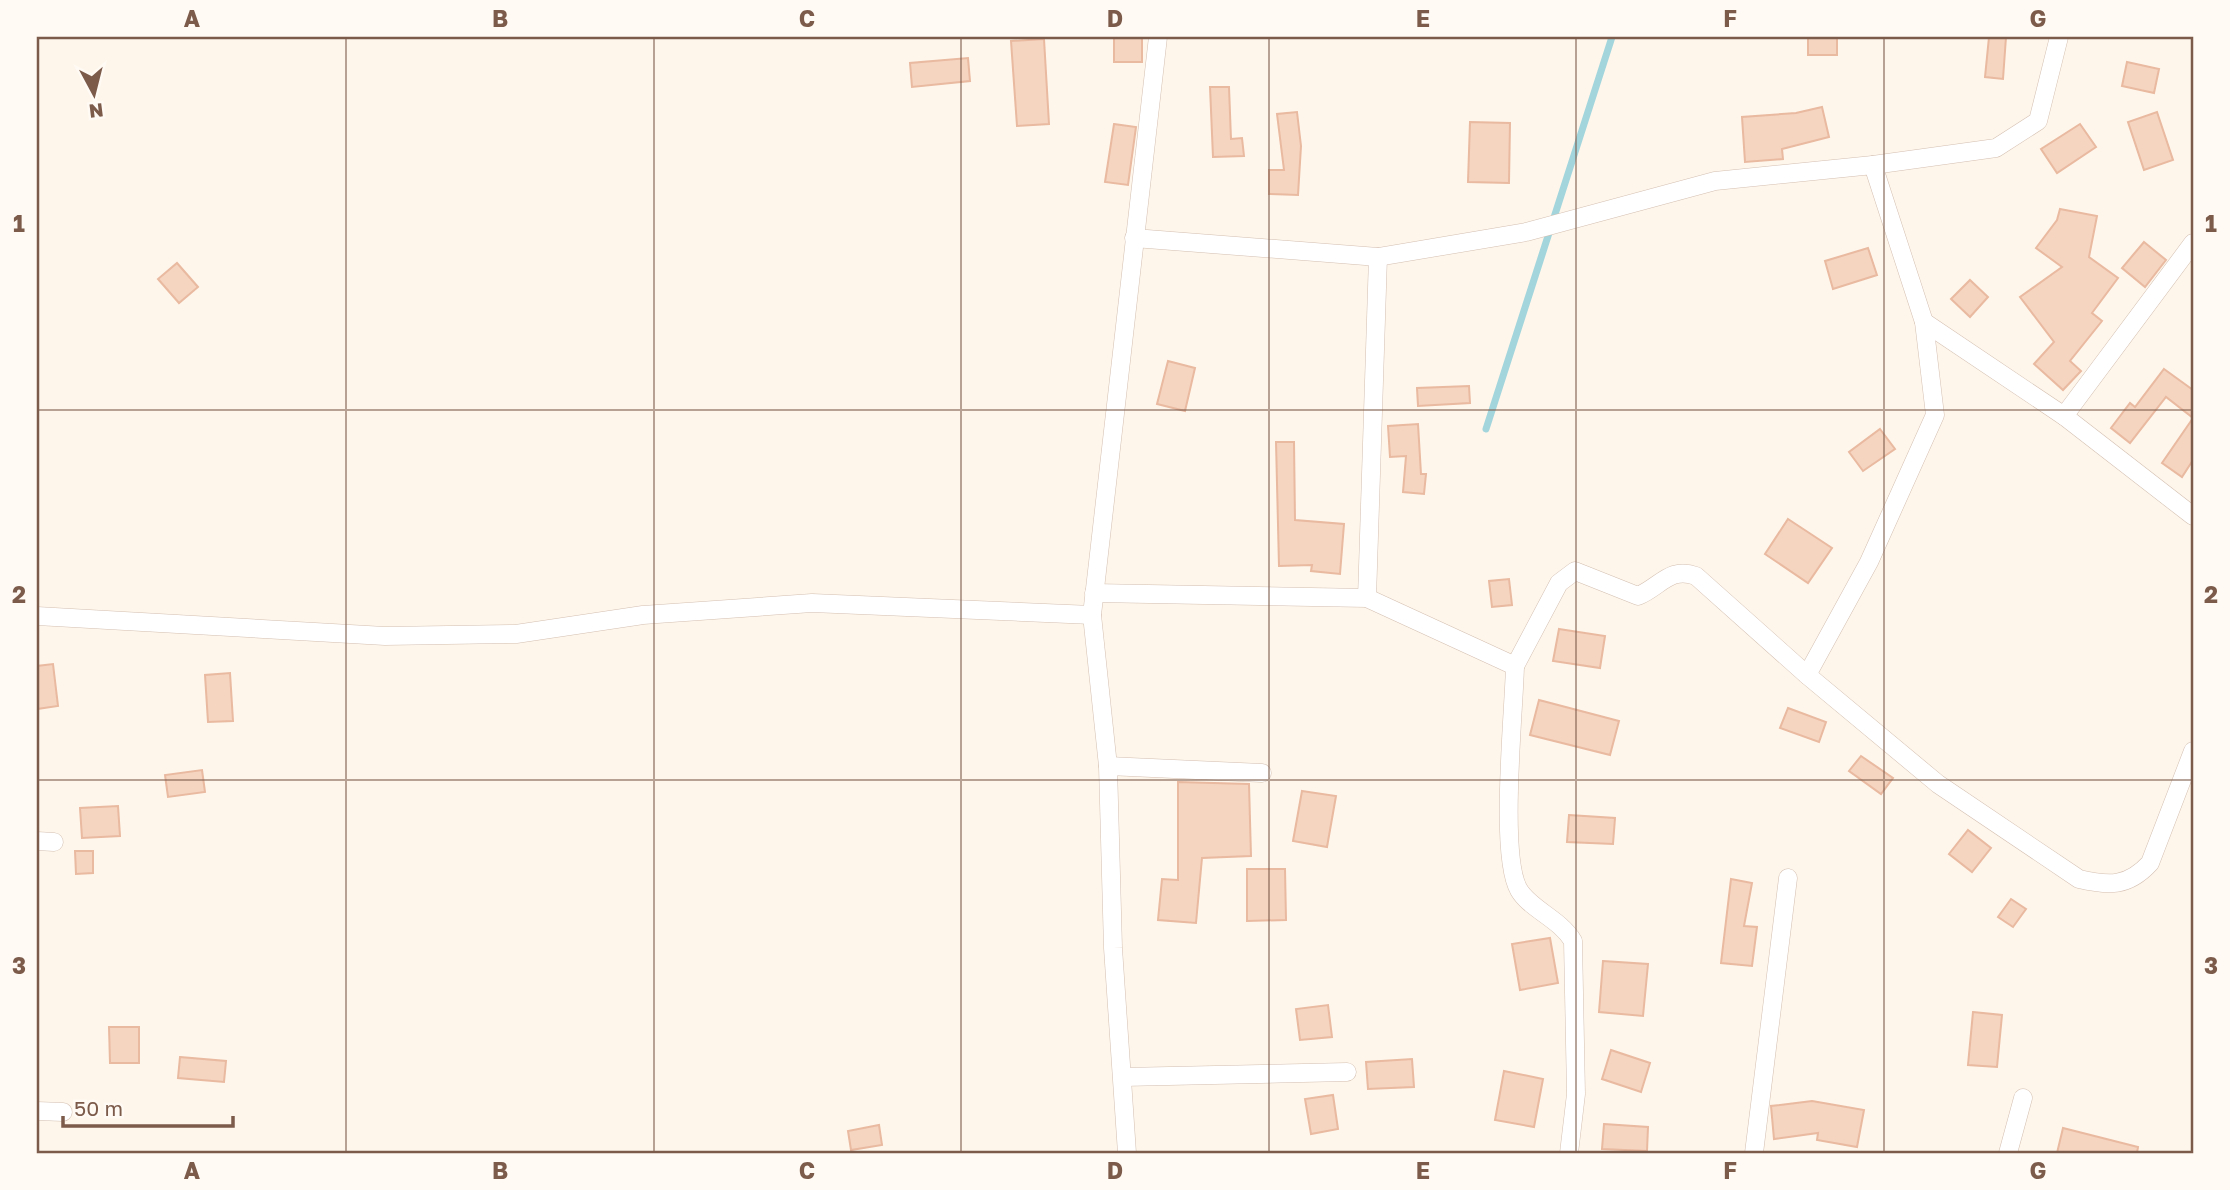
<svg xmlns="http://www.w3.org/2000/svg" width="2230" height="1190" font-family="'Golos Text',sans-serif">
	<rect width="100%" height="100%" fill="#fef6eb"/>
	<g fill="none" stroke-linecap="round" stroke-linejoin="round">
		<polyline stroke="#a2d5dc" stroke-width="7" points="1486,429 1612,37"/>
	</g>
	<g fill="#f5d4c0" stroke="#e9b9a0" stroke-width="2">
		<rect x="1114" y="37" width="28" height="25"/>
		<rect x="1808" y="37" width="29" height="18"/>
		<polygon points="1989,37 2006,37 2003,79 1985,77"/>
		<polygon points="1044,39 1049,124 1017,126 1011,41"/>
		<polygon points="968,58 970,81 912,87 910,63"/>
		<polygon points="2127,62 2159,69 2154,93 2122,86"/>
		<polygon points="1210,87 1229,87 1231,139 1242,138 1244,156 1213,157"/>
		<polygon points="1822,107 1829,137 1782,149 1783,159 1745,162 1742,117 1796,113"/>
		<polygon points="1297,112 1301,146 1298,195 1269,194 1269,170 1284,170 1277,114"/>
		<polygon points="2157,112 2173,160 2144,170 2128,122"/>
		<polygon points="1470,122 1510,123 1509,183 1468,182"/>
		<polygon points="1114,124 1136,127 1128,185 1105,182"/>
		<polygon points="2080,124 2096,147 2057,173 2041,149"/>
		<polygon points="2060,209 2097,216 2089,257 2118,278 2092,313 2102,321 2070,361 2081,371 2063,390 2034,364 2054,342 2020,297 2062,267 2036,248 2057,220"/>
		<polygon points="2144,242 2166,260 2145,287 2122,268"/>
		<polygon points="1868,248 1877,275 1833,289 1825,261"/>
		<polygon points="177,263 198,287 179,303 158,279"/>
		<polygon points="1970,280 1988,297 1970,317 1951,299"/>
		<polygon points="1168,361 1195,368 1185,411 1157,404"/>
		<polygon points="2164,369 2193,390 2193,460 2182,477 2162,463 2193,418 2166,397 2130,443 2111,428 2130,403 2135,407"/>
		<polygon points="1469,386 1470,403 1418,406 1417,388"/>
		<polygon points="1418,424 1421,474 1426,474 1424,494 1403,492 1406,456 1390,457 1388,426"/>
		<polygon points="1880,429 1895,449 1863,471 1849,452"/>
		<polygon points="1276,442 1294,442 1295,520 1344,524 1340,574 1311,571 1312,565 1279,566"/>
		<polygon points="1788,519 1832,548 1808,583 1765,554"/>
		<polygon points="1509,579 1512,605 1492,607 1489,581"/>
		<polygon points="1559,629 1605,636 1600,668 1553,661"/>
		<polygon points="53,664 58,706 37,709 37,666"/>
		<polygon points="230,673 233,721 208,722 205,675"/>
		<polygon points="1539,700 1619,721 1610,755 1530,735"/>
		<polygon points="1788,708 1826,722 1819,742 1780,728"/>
		<polygon points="1861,756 1893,778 1881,794 1849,771"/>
		<polygon points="202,770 205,792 168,797 165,775"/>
		<polygon points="1178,782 1249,784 1251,856 1202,858 1196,923 1158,920 1162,879 1178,880"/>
		<polygon points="1302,791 1336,796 1327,847 1293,841"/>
		<polygon points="118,806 120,836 82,838 80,808"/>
		<polygon points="1569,815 1615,818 1613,844 1567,842"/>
		<polygon points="1968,830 1991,848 1972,872 1949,854"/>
		<polygon points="75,851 93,851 93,873 76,874"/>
		<polygon points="1247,869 1285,869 1286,920 1247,921"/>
		<polygon points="1731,879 1752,883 1744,926 1757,927 1752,966 1721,963"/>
		<polygon points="2011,899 2026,909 2013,927 1998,917"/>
		<polygon points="1550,938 1558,983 1520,990 1512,944"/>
		<polygon points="1603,961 1648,964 1643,1016 1599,1012"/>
		<polygon points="1328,1005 1332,1037 1300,1040 1296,1009"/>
		<polygon points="1973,1012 2002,1015 1997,1067 1968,1065"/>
		<polygon points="109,1027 139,1027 139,1063 110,1063"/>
		<polygon points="1611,1050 1650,1063 1641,1092 1602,1079"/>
		<polygon points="180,1057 226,1061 224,1082 178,1078"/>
		<polygon points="1412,1059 1414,1087 1368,1089 1366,1062"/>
		<polygon points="1504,1071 1543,1079 1534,1127 1495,1120"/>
		<polygon points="1333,1095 1338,1129 1311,1134 1305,1099"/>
		<polygon points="1812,1101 1864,1110 1857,1147 1817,1140 1818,1133 1774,1139 1771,1106"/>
		<polygon points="1604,1124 1648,1127 1647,1151 1602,1149"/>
		<polygon points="879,1125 882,1145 851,1150 848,1131"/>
		<polygon points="2063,1128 2138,1147 2137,1153 2057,1153"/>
	</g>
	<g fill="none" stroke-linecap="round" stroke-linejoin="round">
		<defs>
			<g id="street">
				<polyline points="1873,165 1996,148 2038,121 2059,37"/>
				<polyline points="1134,238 1378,257 1526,232 1715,181 1873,165 1924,322 1935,415 1869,562 1807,675"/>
				<polyline points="1924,322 2064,416 2193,243"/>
				<polyline points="2064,416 2193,516"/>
				<path d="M 1094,593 L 1367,598 L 1515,666 C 1514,711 1499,857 1519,890 C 1530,909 1560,919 1573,941 L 1576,1094 L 1569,1153"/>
				<polyline points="1367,598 1378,257"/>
				<polyline points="37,616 385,636 516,634 643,615 812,603 1092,615"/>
				<path d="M 1515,666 L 1559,583 L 1575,571 L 1638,596 C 1660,587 1670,566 1696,576 L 1807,675 L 1938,784 L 2079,879 C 2109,886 2128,887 2150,863 L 2193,751"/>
				<polyline points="1108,766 1262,773"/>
				<polyline points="37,841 54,842"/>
				<polyline points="1123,1077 1347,1072"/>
				<polyline points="37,1111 63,1112"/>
				<polyline points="1127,1153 1113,948 1108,766 1092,615 1158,37"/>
				<polyline points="1754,1153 1788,878"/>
				<polyline points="2008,1153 2023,1098"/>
			</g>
		</defs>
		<use href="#street" stroke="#d4bfb1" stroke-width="19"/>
		<use href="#street" stroke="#fff" stroke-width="18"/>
	</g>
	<path fill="none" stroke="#7c5b4b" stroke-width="2" stroke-opacity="0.55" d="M 346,37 L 346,1153M 654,37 L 654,1153M 961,37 L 961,1153M 1269,37 L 1269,1153M 1576,37 L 1576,1153M 1884,37 L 1884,1153M 37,410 L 2193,410M 37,780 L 2193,780"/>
	<rect width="2230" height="1190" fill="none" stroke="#fffaf3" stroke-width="77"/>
	<g transform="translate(94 94) rotate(173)" stroke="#fffaf3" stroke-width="5" paint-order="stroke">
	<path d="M0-5L12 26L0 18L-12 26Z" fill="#7c5b4b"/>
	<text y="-10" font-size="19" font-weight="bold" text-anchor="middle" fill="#7c5b4b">N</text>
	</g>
	<path d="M63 1116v10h170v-10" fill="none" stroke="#7c5b4b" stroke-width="3.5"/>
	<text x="74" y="1116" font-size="21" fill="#7c5b4b" stroke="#fffaf3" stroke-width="5" paint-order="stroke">50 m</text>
	<rect x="38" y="38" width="2154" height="1114" fill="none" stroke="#7c5b4b" stroke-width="2.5"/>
	<g font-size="23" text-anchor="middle" font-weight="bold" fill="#7c5b4b">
		<text x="192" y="27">A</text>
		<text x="500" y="27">B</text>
		<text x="807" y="27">C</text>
		<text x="1115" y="27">D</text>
		<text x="1423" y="27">E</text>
		<text x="1730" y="27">F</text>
		<text x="2038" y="27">G</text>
		<text x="19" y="232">1</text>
		<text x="2211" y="232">1</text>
		<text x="19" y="603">2</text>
		<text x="2211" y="603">2</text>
		<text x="19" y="974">3</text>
		<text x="2211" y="974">3</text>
		<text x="192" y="1179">A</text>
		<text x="500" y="1179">B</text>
		<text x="807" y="1179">C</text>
		<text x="1115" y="1179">D</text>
		<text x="1423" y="1179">E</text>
		<text x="1730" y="1179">F</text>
		<text x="2038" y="1179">G</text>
	</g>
</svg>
